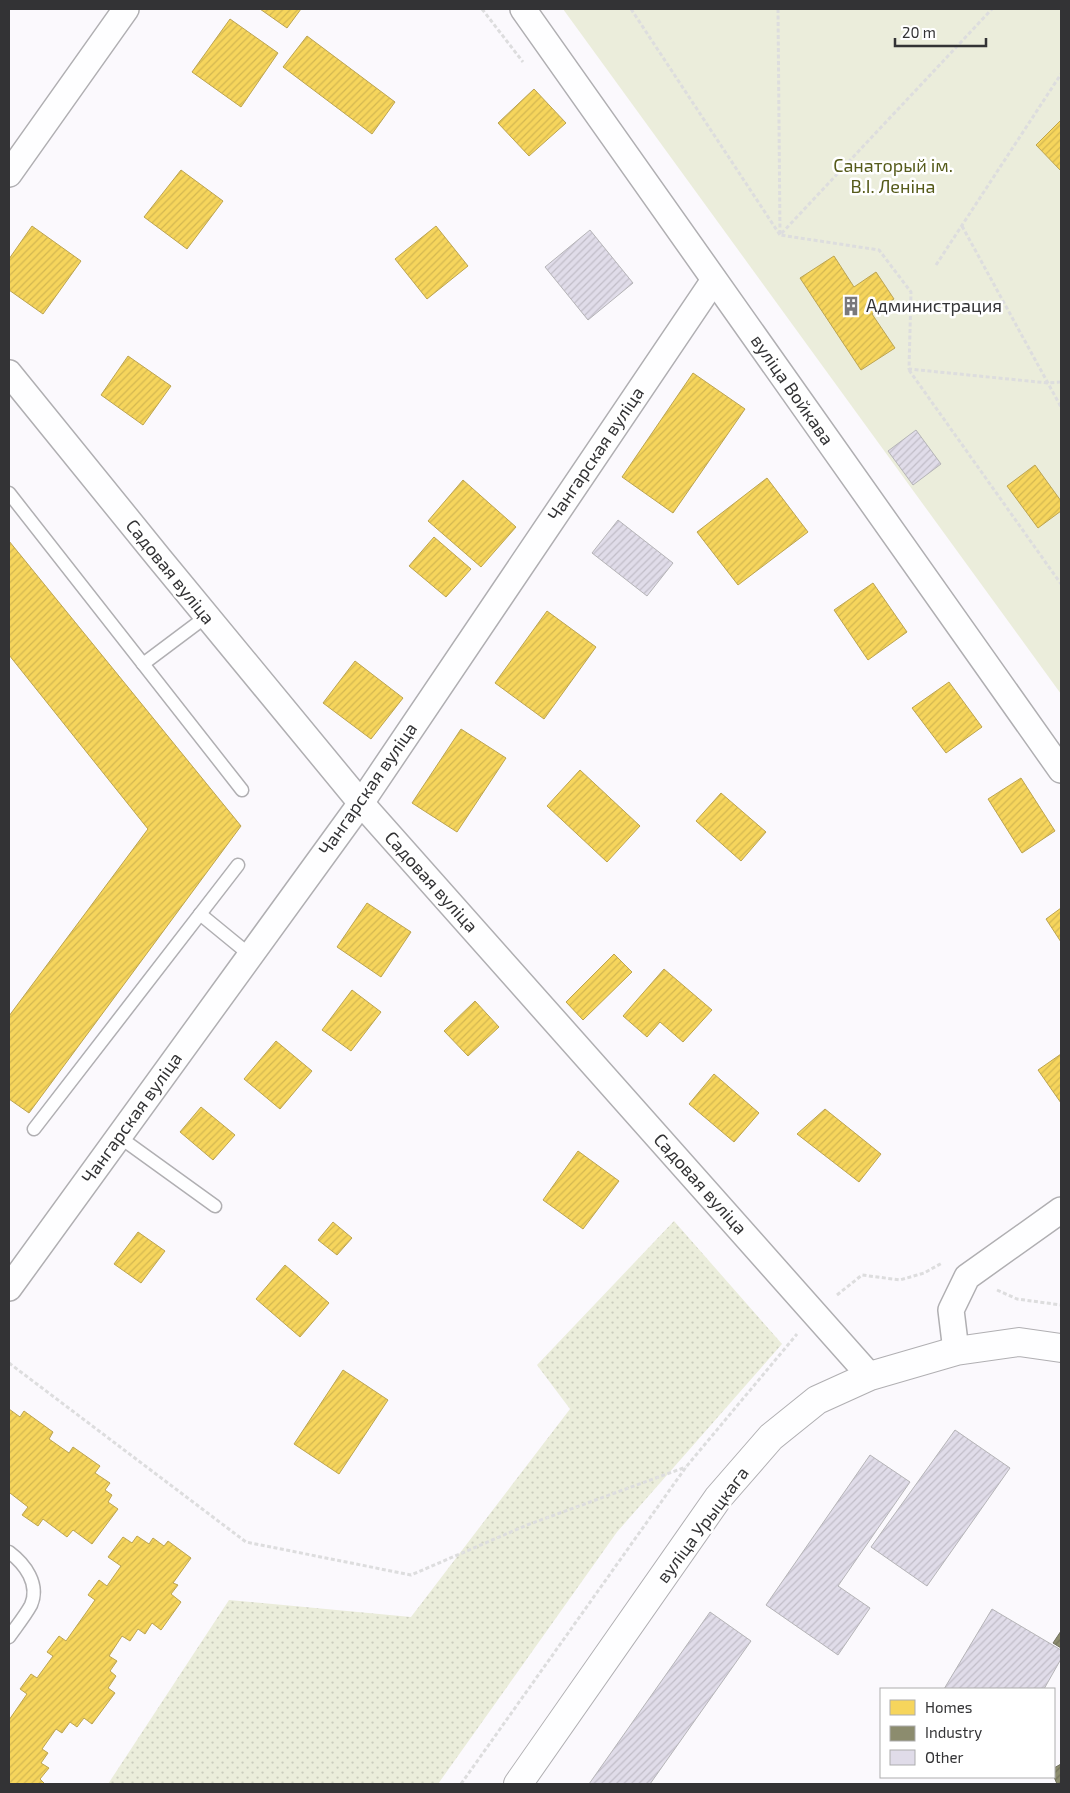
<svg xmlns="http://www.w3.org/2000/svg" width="1070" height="1793" font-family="'Exo 2',sans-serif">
	<defs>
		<pattern id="grass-dots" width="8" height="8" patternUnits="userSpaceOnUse" patternTransform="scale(1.25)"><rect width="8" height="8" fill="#ebeddb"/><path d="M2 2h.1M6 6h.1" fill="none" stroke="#caccbd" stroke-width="1.8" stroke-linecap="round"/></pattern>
		<pattern id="homes-hatch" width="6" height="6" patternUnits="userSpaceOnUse" patternTransform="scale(1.25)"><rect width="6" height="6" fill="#f6d55c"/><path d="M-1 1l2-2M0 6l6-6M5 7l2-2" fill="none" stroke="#d3b751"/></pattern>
		<pattern id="industry-hatch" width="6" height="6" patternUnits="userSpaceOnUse" patternTransform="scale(1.25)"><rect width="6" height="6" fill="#8c8c6e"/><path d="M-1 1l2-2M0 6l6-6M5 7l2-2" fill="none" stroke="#73735b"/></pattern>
		<pattern id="building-hatch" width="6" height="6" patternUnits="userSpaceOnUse" patternTransform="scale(1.25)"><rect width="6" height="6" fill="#e0dce9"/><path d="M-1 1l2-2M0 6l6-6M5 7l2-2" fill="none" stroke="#c1bdc8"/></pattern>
	</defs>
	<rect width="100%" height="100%" fill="#fbf9fd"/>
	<polygon fill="url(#grass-dots)" points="674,1221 782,1344 617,1532 438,1784 108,1784 229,1600 411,1617 570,1409 537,1365"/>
	<polygon fill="#ebeddb" points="563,9 1061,9 1061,694"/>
	<g fill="url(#homes-hatch)" stroke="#bca450">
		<polygon points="260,9 301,9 287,28"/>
		<polygon points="230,19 278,53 241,107 192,72"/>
		<polygon points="307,36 395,102 372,134 283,67"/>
		<polygon points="534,89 566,123 529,156 498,123"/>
		<polygon points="1061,120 1061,171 1036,145"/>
		<polygon points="181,170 223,201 187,249 144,217"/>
		<polygon points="32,226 81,261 43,314 9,290 9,259"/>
		<polygon points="436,226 468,266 427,299 395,259"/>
		<polygon points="834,256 854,287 876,272 894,299 872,314 895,348 861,370 800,278"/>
		<polygon points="128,356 171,386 143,425 101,395"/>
		<polygon points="693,373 745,409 673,513 622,477"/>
		<polygon points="1035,465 1061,501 1061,511 1038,528 1007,486"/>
		<polygon points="767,478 808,532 738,585 697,532"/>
		<polygon points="463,480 516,527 481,567 428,521"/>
		<polygon points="434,537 471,569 446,597 409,566"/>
		<polygon points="9,541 241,826 29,1113 9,1099 9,1016 148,829 9,655"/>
		<polygon points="873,583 907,632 868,660 834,610"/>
		<polygon points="547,611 596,647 544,719 495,683"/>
		<polygon points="355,661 403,698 371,739 323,703"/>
		<polygon points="949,682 982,727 946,753 912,708"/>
		<polygon points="461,729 506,758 457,832 412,803"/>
		<polygon points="580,770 640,826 607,862 547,806"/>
		<polygon points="1021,778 1055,831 1022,853 988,799"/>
		<polygon points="721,793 766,832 741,861 696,821"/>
		<polygon points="367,903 411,932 381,977 337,947"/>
		<polygon points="1061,908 1061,942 1046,919"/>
		<polygon points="614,954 632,972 583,1020 566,1002"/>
		<polygon points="664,969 712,1010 683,1042 660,1022 647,1037 623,1016"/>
		<polygon points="352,990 381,1012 351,1051 322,1030"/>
		<polygon points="475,1001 499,1027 468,1056 444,1031"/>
		<polygon points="276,1041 312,1071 280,1109 244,1079"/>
		<polygon points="1061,1054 1061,1103 1038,1070"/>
		<polygon points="714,1074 759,1113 734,1142 689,1104"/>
		<polygon points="201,1107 235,1135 213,1160 180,1132"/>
		<polygon points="825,1109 881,1154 859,1182 797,1134"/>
		<polygon points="578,1151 619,1181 583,1229 543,1200"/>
		<polygon points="333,1222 352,1238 337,1255 318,1240"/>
		<polygon points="138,1232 165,1251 141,1283 114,1264"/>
		<polygon points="285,1265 329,1303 300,1337 256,1299"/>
		<polygon points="343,1370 388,1400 339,1474 294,1444"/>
		<polygon points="9,1409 20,1417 24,1411 53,1432 49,1439 69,1453 73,1447 100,1466 95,1473 110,1483 105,1490 112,1495 108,1502 118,1509 92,1544 73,1530 67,1537 43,1519 38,1526 22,1515 28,1507 10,1493 9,1494"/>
		<polygon points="137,1536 149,1544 153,1538 164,1546 168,1541 191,1558 173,1583 178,1585 171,1594 181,1602 161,1630 152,1623 145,1634 138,1629 130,1641 122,1636 109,1656 117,1661 110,1671 116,1676 108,1688 115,1693 92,1724 84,1718 77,1727 70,1722 62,1733 56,1729 42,1749 48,1753 41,1763 49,1768 40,1779 45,1784 9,1784 9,1720 27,1694 20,1689 31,1674 37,1678 53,1656 47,1652 59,1636 66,1641 95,1600 88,1595 99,1580 107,1586 121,1566 108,1557 123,1537 132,1543"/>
	</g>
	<g fill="url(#industry-hatch)" stroke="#71715d">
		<polygon points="1061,1631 1061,1648 1053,1643"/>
		<polygon points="1061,1764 1061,1784 1057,1784 1054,1777 1054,1768"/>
	</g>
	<g fill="url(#building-hatch)" stroke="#b5b4b7">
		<polygon points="590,230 633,283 588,320 545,267"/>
		<polygon points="916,430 941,464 913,485 888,451"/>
		<polygon points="618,520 673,563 647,596 592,553"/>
		<polygon points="955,1430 1010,1468 927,1586 871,1547"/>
		<polygon points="870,1455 910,1482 838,1586 870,1608 838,1655 766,1605"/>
		<polygon points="992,1609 1061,1650 1061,1659 1044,1689 944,1689"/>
		<polygon points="710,1612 751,1641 650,1784 589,1784"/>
	</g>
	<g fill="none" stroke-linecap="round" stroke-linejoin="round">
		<defs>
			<g id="lane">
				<polyline points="9,493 242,790"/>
				<polyline points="143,664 207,616"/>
				<polyline points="200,914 250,955"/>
				<polyline points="34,1129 238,865"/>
				<polyline points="118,1136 215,1206"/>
				<path d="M 9,1552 C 25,1564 40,1584 31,1605 C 25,1616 16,1627 9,1637"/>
			</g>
			<g id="street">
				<polyline points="523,9 1061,770"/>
				<polyline points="9,174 126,9"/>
				<polyline points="9,373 159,558 361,803 870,1376"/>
				<polyline points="9,1288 361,803 714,280"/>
				<polyline points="956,1351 951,1310 967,1277 1061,1210"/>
			</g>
			<polyline id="primary" points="518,1784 718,1498 771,1437 817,1400 870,1376 956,1351 1019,1342 1061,1348"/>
		</defs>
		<use href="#lane" stroke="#b0afb2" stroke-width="15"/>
		<use href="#street" stroke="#b0afb2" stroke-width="28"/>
		<use href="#primary" stroke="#b0afb2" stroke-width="30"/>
		<g stroke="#ddddde" stroke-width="3" stroke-dasharray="4 2.5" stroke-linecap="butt">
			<polyline points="482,9 523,62"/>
			<polyline points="631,9 780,235 992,9"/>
			<polyline points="778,9 780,235 879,250 911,292 909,369 1048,383 1061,382"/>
			<polyline points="962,226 1061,407"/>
			<polyline points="936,265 1061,74"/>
			<polyline points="909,370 1061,584"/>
			<polyline points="997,1290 1017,1299 1061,1305"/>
			<polyline points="837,1295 862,1275 900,1280 924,1273 942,1263"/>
			<polyline points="9,1363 246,1542 411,1575 527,1525 686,1467"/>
			<polyline points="461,1784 686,1467 797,1334"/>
		</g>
		<use href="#lane" stroke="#fefeff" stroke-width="12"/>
		<use href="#street" stroke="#fefeff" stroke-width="25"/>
		<use href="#primary" stroke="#fefeff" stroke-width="28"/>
	</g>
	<defs>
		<symbol id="building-bare" viewBox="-9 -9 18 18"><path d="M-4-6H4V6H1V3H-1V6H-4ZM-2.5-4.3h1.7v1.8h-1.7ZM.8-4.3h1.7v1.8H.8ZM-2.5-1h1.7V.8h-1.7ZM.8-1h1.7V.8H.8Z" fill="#79787b" stroke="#fff" stroke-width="2.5" paint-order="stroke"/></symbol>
	</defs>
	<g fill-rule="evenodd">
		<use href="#building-bare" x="837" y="292" width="28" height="28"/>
	</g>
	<g text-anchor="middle" stroke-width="5" stroke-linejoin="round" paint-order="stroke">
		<g font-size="18" fill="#565b1b" stroke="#fff">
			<text x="893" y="172">Санаторый ім.<tspan x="893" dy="21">В.І. Леніна</tspan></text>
		</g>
		<g font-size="18" fill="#333335" stroke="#fff" text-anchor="start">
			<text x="866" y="312">Администрация</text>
		</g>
		<g font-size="18" fill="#333335" stroke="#fff">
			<text transform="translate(792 390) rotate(55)" y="6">вуліца Войкава</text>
			<text transform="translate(596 454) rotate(-56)" y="6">Чангарская вуліца</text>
			<text transform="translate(170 572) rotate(51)" y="6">Садовая вуліца</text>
			<text transform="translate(368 789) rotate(-55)" y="6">Чангарская вуліца</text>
			<text transform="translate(431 882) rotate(48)" y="6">Садовая вуліца</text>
			<text transform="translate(132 1118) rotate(-54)" y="6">Чангарская вуліца</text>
			<text transform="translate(700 1184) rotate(48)" y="6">Садовая вуліца</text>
			<text transform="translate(703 1525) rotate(-53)" y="6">вуліца Урыцкага</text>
		</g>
	</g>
	<rect width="1070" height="1793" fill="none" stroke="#333335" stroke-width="20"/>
	<rect x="880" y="1688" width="175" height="90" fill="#ffffff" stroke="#adadae"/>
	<rect x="890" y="1700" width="25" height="15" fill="#f6d55c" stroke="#adadae"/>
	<text x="925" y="1713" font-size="15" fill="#333335">Homes</text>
	<rect x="890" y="1726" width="25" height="15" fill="#8c8c6e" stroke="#adadae"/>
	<text x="925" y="1738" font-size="15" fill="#333335">Industry</text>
	<rect x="890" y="1750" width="25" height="15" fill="#e0dce9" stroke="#adadae"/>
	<text x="925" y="1763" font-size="15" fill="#333335">Other</text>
	<path d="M895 38v8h91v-8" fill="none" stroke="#333335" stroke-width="2.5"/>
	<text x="902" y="38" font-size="15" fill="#333335" stroke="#ffffff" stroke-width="4" paint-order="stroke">20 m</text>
</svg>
